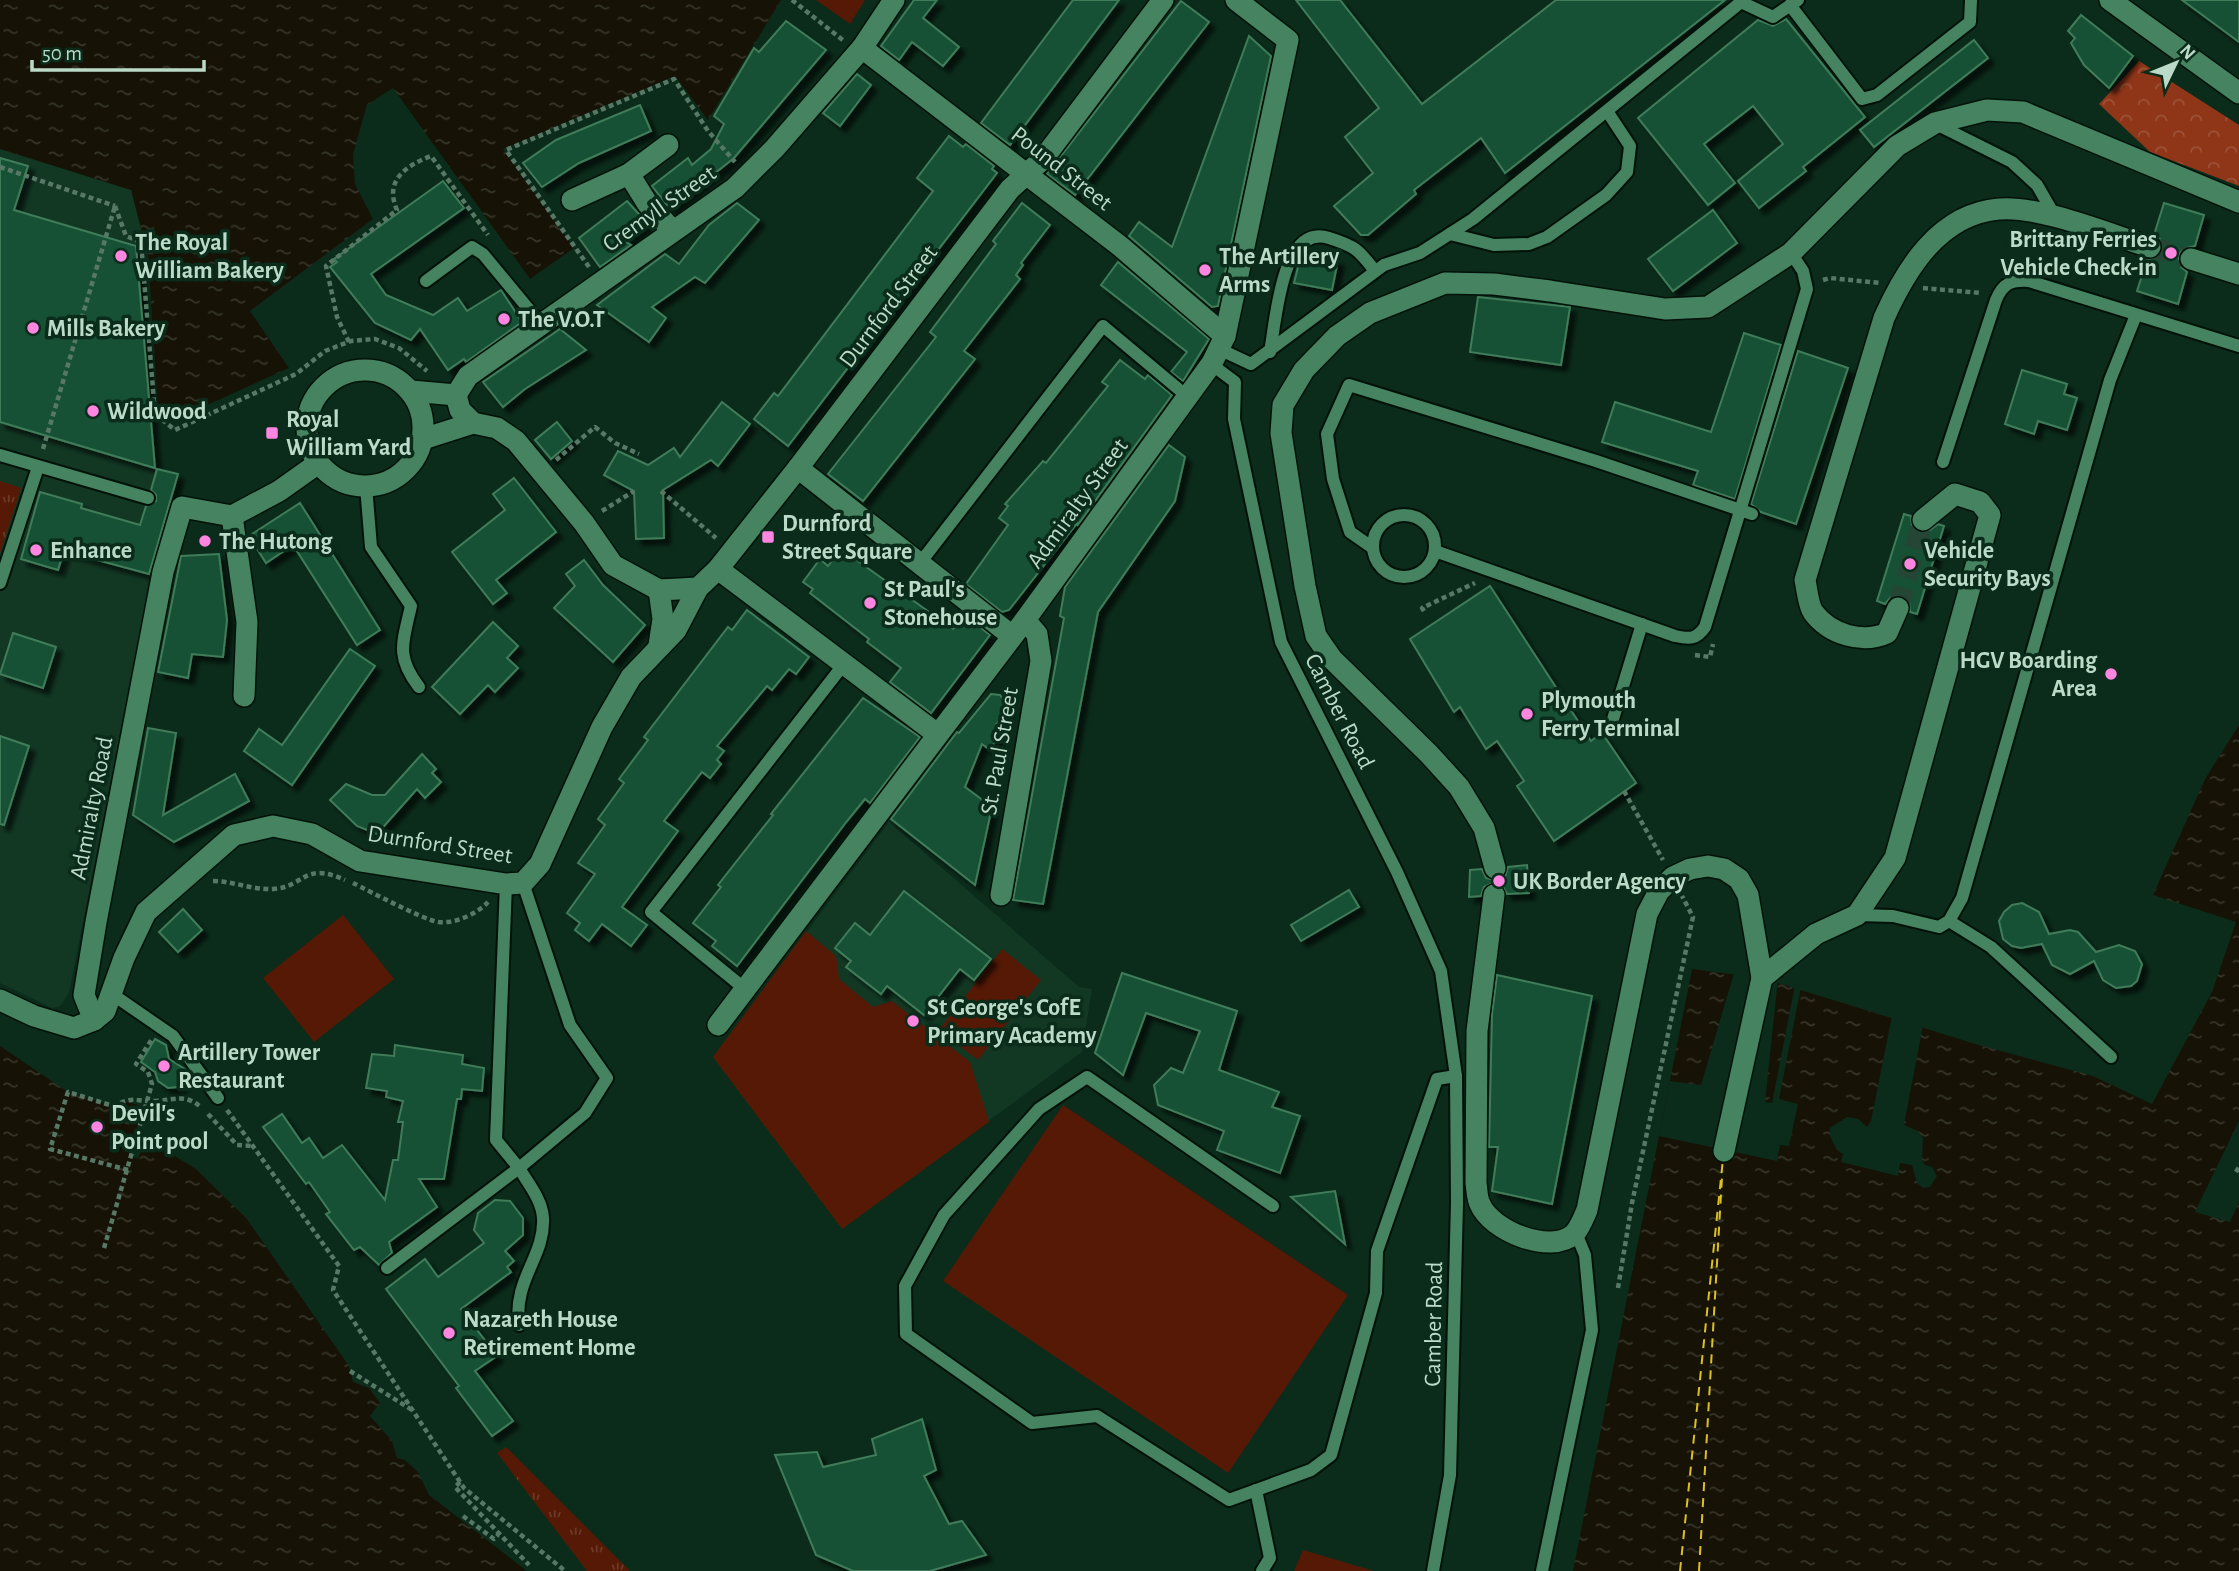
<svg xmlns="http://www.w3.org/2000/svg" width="2239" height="1571" font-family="'Alegreya Sans',sans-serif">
	<defs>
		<pattern id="grass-tufts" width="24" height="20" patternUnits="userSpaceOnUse" patternTransform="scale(1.75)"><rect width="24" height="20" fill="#551905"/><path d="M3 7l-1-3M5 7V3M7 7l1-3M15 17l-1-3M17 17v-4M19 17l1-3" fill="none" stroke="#6c3a28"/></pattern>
		<pattern id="forest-crowns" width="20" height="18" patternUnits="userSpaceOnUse" patternTransform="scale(1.75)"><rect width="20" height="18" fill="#8f3518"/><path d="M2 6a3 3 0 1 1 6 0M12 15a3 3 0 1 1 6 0" fill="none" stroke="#9d5238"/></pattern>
		<pattern id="water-ripples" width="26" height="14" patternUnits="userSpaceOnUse" patternTransform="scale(1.75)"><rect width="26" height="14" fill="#161306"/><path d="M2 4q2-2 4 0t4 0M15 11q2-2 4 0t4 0" fill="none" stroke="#363529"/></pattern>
		<filter id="shadow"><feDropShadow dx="6" dy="6" stdDeviation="2" flood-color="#0009"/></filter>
	</defs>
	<rect width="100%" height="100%" fill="#0b2c1b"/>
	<g fill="#123824">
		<polygon points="0,149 131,190 148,255 136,247 154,457 156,469 178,474 151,575 69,993 60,1006 52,1008 0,983"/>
		<polygon points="889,822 1079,987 1092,989 1082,1052 842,1229 713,1057"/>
	</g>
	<g fill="url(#grass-tufts)">
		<polygon points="0,481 21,488 0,553"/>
		<polygon points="506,1447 630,1571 587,1571 497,1453"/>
	</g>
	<polygon fill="url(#forest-crowns)" points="2139,61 2239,125 2239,186 2150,152 2099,104"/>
	<g fill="#551905">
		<polygon points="816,0 865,0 850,24"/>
		<polygon points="343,915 394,979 314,1042 263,978"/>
		<polygon points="806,931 836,956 839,979 873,1007 892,1001 970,1062 989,1122 842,1229 713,1057"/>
		<polygon points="1002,949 1041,980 978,1060 939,1030"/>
		<polygon points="1063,1105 1348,1295 1228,1473 943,1281"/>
		<polygon points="1303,1550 1374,1571 1294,1571"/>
	</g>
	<g fill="url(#water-ripples)">
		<polygon points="0,0 781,0 708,120 675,76 503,149 574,248 530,279 393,88 367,105 353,154 355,184 373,219 250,311 289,368 203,407 158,410 148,255 131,190 0,149"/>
		<polygon points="2239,725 2239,1121 2195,1212 2230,1222 2239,1202 2239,1571 1573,1571 1692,969 1762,978 1979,1045 2093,1076 2152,1104 2212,992 2236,922 2153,895 2205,779"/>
		<polygon points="0,1046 68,1092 115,1107 126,1102 139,1105 138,1112 141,1113 129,1155 138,1159 146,1138 196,1169 247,1219 349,1366 353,1382 369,1388 380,1403 370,1416 392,1441 397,1458 405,1460 418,1472 429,1495 527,1571 0,1571"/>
	</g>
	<g fill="#0b2c1b">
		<polygon points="1735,970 1778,979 1765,1102 1772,1103 1795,985 1801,987 1779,1099 1798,1104 1789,1146 1780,1145 1777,1161 1659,1136 1670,1081 1701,1085"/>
		<polygon points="1892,1016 1923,1025 1904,1125 1918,1131 1923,1138 1922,1160 1925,1165 1932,1167 1937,1176 1930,1187 1923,1188 1917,1183 1912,1165 1900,1163 1898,1176 1841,1162 1843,1154 1837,1150 1830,1136 1830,1128 1847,1117 1858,1119 1867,1127 1871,1121"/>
	</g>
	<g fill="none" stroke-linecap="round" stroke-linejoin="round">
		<g stroke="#ddc025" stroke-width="2" stroke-dasharray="9 7" stroke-linecap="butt">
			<polyline points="1680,1571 1723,1159"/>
			<polyline points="1699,1571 1722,1177"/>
		</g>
	</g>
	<g fill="#175134" stroke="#3f7c5a" stroke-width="2" filter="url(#shadow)">
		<polygon points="914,0 937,0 923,18 959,47 943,66 912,42 899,60 881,46"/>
		<polygon points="1073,0 1119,0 1010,145 981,123"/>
		<polygon points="1296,0 1340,0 1422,104 1556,0 1725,0 1505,173 1481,138 1414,190 1416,194 1368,235 1361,235 1334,206 1373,173 1345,137 1379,108"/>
		<polygon points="2182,0 2239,0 2239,42 2216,25"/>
		<polygon points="1181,1 1209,22 1075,195 1047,174"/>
		<polygon points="2081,15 2133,56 2109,88 2084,65 2071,43 2075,38 2068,31"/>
		<polygon points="1786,19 1865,117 1803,167 1806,171 1759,208 1738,181 1783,144 1753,106 1704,144 1735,183 1708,205 1638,118 1758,20 1773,26"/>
		<polygon points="786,21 826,50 734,158 670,209 652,186 688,158 692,165 711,149 724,124 714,116 754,48 759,52"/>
		<polygon points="1249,36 1271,56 1218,306 1212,307 1129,236 1139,222 1172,247"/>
		<polygon points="1974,40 1988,58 1874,147 1860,130"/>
		<polygon points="857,74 871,85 840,126 823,113"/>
		<polygon points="640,105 651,131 579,163 542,187 523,163 556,140"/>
		<polygon points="949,136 963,147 966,144 994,166 992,169 997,173 788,446 754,419 774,393 778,396 933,191 917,178"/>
		<polygon points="0,158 28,166 14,210 136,246 155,468 0,422"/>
		<polygon points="443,181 464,208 371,274 386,295 433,315 458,298 467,311 501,290 522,322 466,362 464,359 448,370 420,329 411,340 375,323 330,267 337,262 334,259"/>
		<polygon points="627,201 648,224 625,241 631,245 600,267 579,238"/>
		<polygon points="737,203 759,220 705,283 695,277 652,307 666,318 649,342 597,305 665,254 679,264 709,225"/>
		<polygon points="1022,203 1050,225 1021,263 1023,265 1016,275 1020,279 964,351 975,359 863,501 828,474 936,337 930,332 996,244 993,241"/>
		<polygon points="2164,203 2204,215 2195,246 2183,249 2178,256 2181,267 2187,272 2178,304 2137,291 2147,260 2158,257 2163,250 2160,239 2154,235"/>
		<polygon points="1713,210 1737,243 1673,291 1648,259"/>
		<polygon points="1306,252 1338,260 1332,290 1294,283 1299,263"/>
		<polygon points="1118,262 1209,339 1183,381 1171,372 1187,352 1101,285"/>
		<polygon points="1478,297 1570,307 1561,365 1470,352"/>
		<polygon points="560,329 586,350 525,389 503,407 483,382"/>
		<polygon points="1744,333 1781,345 1735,499 1693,485 1698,471 1602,442 1615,402 1711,432"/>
		<polygon points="1798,351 1848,368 1796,524 1761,512 1751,504"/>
		<polygon points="1120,360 1145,379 1148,375 1172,395 1077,526 1078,522 1009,610 1002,612 966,584 1008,525 999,518 1008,506 1005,504 1043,461 1046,463 1108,386 1102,382"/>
		<polygon points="2022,370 2067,384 2064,394 2077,398 2067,430 2038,421 2034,434 2005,424"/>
		<polygon points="722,402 750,424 718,466 711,460 663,490 664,538 636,539 634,491 604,475 618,451 648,465 674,448 680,457"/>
		<polygon points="557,422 572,441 551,459 535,440"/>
		<polygon points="1169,445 1185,457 1175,501 1098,612 1043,904 1013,900 1064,618 1060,616 1065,587"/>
		<polygon points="157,469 178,474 149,574 64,551 58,570 21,559 40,492 82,504 81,508 140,525 146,506 156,501 156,495 151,490"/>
		<polygon points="514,478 556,532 496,580 507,593 493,604 452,552 505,510 493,494"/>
		<polygon points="300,503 380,630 357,645 293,545 266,563 249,536"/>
		<polygon points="1904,514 1911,516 1912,528 1919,532 1926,533 1938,524 1944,526 1917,614 1910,612 1909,601 1903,596 1891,597 1885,604 1877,601"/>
		<polygon points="841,549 953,629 964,615 990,635 931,713 890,682 901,668 867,642 869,639 810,593 813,589 803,582 820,559 828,566"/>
		<polygon points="219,554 227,620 223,657 192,654 188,678 158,672 181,556"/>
		<polygon points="584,560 603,585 645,625 613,662 554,608 575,586 566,574"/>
		<polygon points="1490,586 1591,741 1602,733 1636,783 1554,841 1517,786 1524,781 1497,741 1486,749 1460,707 1454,712 1410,639"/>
		<polygon points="747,610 809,657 796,674 789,669 772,690 767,686 717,746 724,751 717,760 721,764 710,778 702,772 664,821 678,831 622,907 647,925 631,946 602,924 589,941 575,930 580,923 567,913 595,874 578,863 605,825 598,819 624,783 619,779 648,740 644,737 728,627 732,630"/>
		<polygon points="493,622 518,646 507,658 518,668 495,692 488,685 460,714 432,687"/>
		<polygon points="13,633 56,647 43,688 0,674"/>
		<polygon points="350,649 375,666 292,785 244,751 259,729 282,745"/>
		<polygon points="991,694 1000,695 1009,707 995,726 1002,731 990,750 982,744 965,787 992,807 975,885 891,819 957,732 959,733"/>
		<polygon points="863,698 920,737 870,803 865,799 847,821 737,966 712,946 716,941 693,923 721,887 718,885 773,815 771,814"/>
		<polygon points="148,728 176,733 163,815 235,774 249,801 174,842 133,815"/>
		<polygon points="0,736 29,746 4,825 0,824"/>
		<polygon points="422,754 436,769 432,773 441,782 425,798 417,789 377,834 357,826 330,800 346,784 372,795 385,795"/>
		<polygon points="1527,865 1529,893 1507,894 1502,885 1495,882 1484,887 1481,896 1469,897 1470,870 1482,869 1486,878 1498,881 1505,877 1508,867"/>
		<polygon points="1349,890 1359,907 1301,941 1291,925"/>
		<polygon points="904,891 991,959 974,980 960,969 924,1015 887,986 881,994 846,967 851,961 835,948 855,923 870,935"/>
		<polygon points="2022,903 2039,912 2049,934 2070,930 2078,932 2096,952 2119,945 2135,951 2142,964 2137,981 2131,986 2116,988 2103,980 2094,961 2070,974 2052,965 2042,944 2021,948 2012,946 2003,939 1999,921 2004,912 2012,905"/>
		<polygon points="183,909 202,930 178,952 159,932"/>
		<polygon points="1122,973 1237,1011 1219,1070 1279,1092 1272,1107 1300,1116 1280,1173 1217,1150 1224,1131 1158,1105 1154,1085 1171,1068 1183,1073 1200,1031 1146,1013 1123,1075 1095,1053"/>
		<polygon points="1497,975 1592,996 1552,1204 1492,1191 1498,1147 1489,1147 1492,1014"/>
		<polygon points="155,1039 166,1045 169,1059 188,1071 185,1081 178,1087 168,1088 158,1081 155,1072 141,1062"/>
		<polygon points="395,1045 463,1055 462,1064 484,1068 482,1091 462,1089 461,1099 457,1099 444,1179 419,1179 437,1207 389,1242 392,1253 379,1265 360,1247 354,1250 326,1214 330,1212 309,1182 306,1184 263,1127 282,1114 302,1143 309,1138 323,1158 342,1145 385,1200 393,1160 398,1160 403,1122 398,1122 403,1101 386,1097 387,1091 366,1088 372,1054 394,1056"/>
		<polygon points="1335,1191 1345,1244 1291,1197"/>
		<polygon points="495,1200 510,1201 523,1218 523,1235 505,1251 514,1261 507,1267 511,1272 461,1309 497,1356 475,1371 513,1421 492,1436 456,1388 459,1386 386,1289 425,1259 438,1277 484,1243 474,1230 478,1213"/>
		<polygon points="922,1419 936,1470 924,1476 949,1524 962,1521 986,1555 930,1571 853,1571 816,1555 775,1455 817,1452 823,1467 876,1455 872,1439"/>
	</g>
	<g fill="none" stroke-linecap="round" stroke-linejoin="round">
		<g stroke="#254635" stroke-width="21" stroke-dasharray="21 10" stroke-linecap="butt">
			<polyline points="2150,247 2191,259"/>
			<polyline points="1898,608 1923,520"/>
		</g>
		<defs>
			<g id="lane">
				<polyline points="1741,2 1773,17 1798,0"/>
				<polyline points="1790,5 1862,99 1877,95 1970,22 1971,0"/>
				<polyline points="1936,124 2012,162 2037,185 2056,218"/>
				<polyline points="1450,234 1494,245 1529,244 1547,237 1606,195 1627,172 1630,146 1607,111"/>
				<polyline points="426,281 472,247 483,254 541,324"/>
				<polyline points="1219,349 1251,364 1384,265 1420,253 1473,219 1741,2 1740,0"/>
				<path d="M 1270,352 C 1276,321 1281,223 1329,238 C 1355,246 1359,250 1375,271"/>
				<polyline points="1211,364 1235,382 1234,419 1281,642 1397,872 1441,971 1456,1076 1437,1079 1377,1251 1376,1293 1331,1455 1311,1470 1229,1500 1097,1416 1032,1423 906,1334 905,1286 944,1215 1039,1109 1087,1077 1273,1206"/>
				<polyline points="0,455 148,498"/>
				<path d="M 1943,462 L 1996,300 C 2003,283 2011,280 2029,281 L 2239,346"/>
				<path d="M 366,486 L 371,547 L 411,606 C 403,642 395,656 419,687"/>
				<circle cx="1404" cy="546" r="31"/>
				<polyline points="1373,548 1350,532 1333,479 1327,434 1349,385 1596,461 1752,514"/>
				<path d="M 1435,551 L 1675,636 C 1689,639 1696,640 1705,627 L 1807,289 L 1803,271 L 1791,253"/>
				<polyline points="920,563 1103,326 1188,397"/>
				<polyline points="0,583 38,467"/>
				<polyline points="1613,719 1642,624"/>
				<polyline points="506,884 496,1140 519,1168 585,1113 607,1078 570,1025 523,883"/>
				<polyline points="1857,915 1893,916 1939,927 1949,921 1962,898 2110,380 2136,315"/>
				<polyline points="1949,921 1991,947 2111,1057"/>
				<polyline points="745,989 651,912 844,664"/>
				<polyline points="112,994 173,1036 218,1098"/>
				<path d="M 387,1268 L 519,1168 C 528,1183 542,1200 543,1218 C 545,1257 513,1279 519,1325"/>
				<polyline points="1256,1490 1270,1558 1262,1571"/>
				<polyline points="1433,1571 1450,1475 1457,1203 1456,1076"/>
				<polyline points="1542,1571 1592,1330 1585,1255 1576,1233"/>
			</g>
			<g id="street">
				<polyline points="2110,0 2239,93"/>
				<polyline points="862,48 1120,246 1225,336"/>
				<polyline points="668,145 629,174 647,203 673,231"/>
				<polyline points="572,200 629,174"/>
				<polyline points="2191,259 2239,274"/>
				<circle cx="365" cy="428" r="58"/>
				<polyline points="411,391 456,395"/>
				<polyline points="456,395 468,376 735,188 775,148 862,48 894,0"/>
				<polyline points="456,395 460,410 473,423 497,428 516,441 584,523 613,565 659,590 698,588"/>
				<polyline points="423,439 473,423"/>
				<polyline points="798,468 1012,636"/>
				<polyline points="232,516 247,622 244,696"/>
				<polyline points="718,569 937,734"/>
				<polyline points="659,590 663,619 659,645"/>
				<path d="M 1898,608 L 1887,633 C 1863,644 1830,635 1813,612 C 1808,604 1807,589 1805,580 L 1884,318 C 1906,269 1939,214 1999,209 C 2039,205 2111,235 2150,247"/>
				<polyline points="1495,868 1484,828 1459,787 1429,754 1332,659 1316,636 1305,586 1281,433 1283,405 1304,370 1337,336 1370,313 1445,283 1494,284 1550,291 1665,309 1708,307 1791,253 1897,146 1935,123 1987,110 2023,112 2239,202"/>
				<polyline points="1001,895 1041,661 1037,634 1025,620"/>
				<path d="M 1494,895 L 1477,1031 L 1476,1183 C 1477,1189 1477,1199 1480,1204 C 1491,1231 1551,1255 1574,1234 C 1580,1228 1584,1217 1587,1210 L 1647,914 L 1659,891 L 1673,877 L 1690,869 L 1708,866 L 1724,869 L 1739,879 L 1748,895 L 1762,978 L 1724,1151"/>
				<polyline points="1762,978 1816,934 1857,915 1895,858 1990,515 1980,502 1955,494 1923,520"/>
				<polyline points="0,1000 34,1016 74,1028 94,1020 105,1011 124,958 146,912 234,835 273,826 312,834 360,861 506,884 523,883 540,864 602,727 631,677 676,630 698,588 718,569 798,468 1010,189 1043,159 1163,0"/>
				<polyline points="94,1020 84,995 96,922 163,572 182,507 232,516 279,491 317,464"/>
				<polyline points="718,1025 1025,620 1212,363 1225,336 1288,40 1236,0"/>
			</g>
		</defs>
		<use href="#lane" stroke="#021208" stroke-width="16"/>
		<use href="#street" stroke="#021208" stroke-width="24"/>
		<g stroke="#587866" stroke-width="4.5" stroke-dasharray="5 3.5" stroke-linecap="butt">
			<polyline points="792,0 844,41"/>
			<polyline points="0,167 115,206"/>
			<polyline points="115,206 126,236 141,242 155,414 175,430 296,374 325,351 351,341 375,339 399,348 427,371"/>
			<polyline points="589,267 506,150 674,79 708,131 735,162"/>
			<polyline points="1823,280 1830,278 1880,283"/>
			<polyline points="1923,288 1981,293"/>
			<path d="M 349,342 L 337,317 L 326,266 L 397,210 C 384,181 405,166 431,156 L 488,235"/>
			<polyline points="43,449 115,206"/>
			<polyline points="556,460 595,427 615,443 639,454"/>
			<polyline points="661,491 716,538"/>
			<polyline points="602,511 634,491"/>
			<polyline points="1424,611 1422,608 1475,583"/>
			<polyline points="1695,655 1710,657 1713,644"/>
			<polyline points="1624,791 1663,860"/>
			<path d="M 213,881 C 233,881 252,890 273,889 C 305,887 303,861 345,880"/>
			<path d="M 353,883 C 371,892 422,919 438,922 C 455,924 477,914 488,902"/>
			<polyline points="227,1110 339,1266 333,1290 464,1488 565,1571"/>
			<polyline points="208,1114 237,1145 252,1146"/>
			<path d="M 128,1170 L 50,1149 L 68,1092 L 113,1106 C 138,1095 133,1102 156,1101 C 175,1100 185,1093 202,1108"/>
			<polyline points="2236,1172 2239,1167"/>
			<polyline points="104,1248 152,1084 148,1072 136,1064 152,1039"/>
			<polyline points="1618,1288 1632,1203 1693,917 1682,896"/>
			<polyline points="350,1371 412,1410"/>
			<polyline points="460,1482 455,1487 529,1565"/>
			<polyline points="463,1516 494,1539 498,1535"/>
		</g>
		<use href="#lane" stroke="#468360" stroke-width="12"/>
		<use href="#street" stroke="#468360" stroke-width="21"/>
	</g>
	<g fill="#fe85e0" stroke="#0b2c1b" stroke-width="2.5">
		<circle cx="2171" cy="253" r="7"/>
		<circle cx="121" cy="256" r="7"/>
		<circle cx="1205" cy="270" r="7"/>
		<circle cx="504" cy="319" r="7"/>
		<circle cx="33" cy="328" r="7"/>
		<circle cx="93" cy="411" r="7"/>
		<rect x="265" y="426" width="14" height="14" rx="3.5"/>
		<rect x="761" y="530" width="14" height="14" rx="3.5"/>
		<circle cx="205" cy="541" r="7"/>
		<circle cx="36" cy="550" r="7"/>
		<circle cx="1910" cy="564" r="7"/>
		<circle cx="870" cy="603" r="7"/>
		<circle cx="2111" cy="674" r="7"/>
		<circle cx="1527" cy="714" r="7"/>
		<circle cx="1499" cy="881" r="7"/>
		<circle cx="913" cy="1021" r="7"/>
		<circle cx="164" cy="1066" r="7"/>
		<circle cx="97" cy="1127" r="7"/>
		<circle cx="449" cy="1333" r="7"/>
	</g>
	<g text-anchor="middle" stroke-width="7" stroke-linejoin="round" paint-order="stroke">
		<g font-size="24" fill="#bbdac7" stroke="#0b2c1b">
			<text transform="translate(1062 168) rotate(38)" y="8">Pound Street</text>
			<text transform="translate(659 208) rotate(-35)" y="8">Cremyll Street</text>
			<text transform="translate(888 306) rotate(-53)" y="8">Durnford Street</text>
			<text transform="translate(1077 503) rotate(-54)" y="8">Admiralty Street</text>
			<text transform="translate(1340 711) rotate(63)" y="8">Camber Road</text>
			<text transform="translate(999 751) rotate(-80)" y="8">St. Paul Street</text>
			<text transform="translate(91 808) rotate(-79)" y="8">Admiralty Road</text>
			<text transform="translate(440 844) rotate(9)" y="8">Durnford Street</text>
			<text transform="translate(1433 1324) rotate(-89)" y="8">Camber Road</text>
		</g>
		<g font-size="24" font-weight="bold" fill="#bbdac7" stroke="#0b2c1b" text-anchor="start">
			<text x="2157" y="247" text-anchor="end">Brittany Ferries<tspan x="2157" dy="28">Vehicle Check-in</tspan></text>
			<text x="135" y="250">The Royal<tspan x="135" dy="28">William Bakery</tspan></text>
			<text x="1219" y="264">The Artillery<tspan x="1219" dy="28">Arms</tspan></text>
			<text x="518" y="327">The V.O.T</text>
			<text x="47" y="336">Mills Bakery</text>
			<text x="107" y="419">Wildwood</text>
			<text x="286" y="427">Royal<tspan x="286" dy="28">William Yard</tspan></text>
			<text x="782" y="531">Durnford<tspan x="782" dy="28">Street Square</tspan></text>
			<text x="219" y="549">The Hutong</text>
			<text x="50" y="558">Enhance</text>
			<text x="1924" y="558">Vehicle<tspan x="1924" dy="28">Security Bays</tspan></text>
			<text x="884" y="597">St Paul's<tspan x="884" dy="28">Stonehouse</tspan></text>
			<text x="2097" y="668" text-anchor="end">HGV Boarding<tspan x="2097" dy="28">Area</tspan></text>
			<text x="1541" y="708">Plymouth<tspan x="1541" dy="28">Ferry Terminal</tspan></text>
			<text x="1513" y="889">UK Border Agency</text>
			<text x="927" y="1015">St George's CofE<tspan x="927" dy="28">Primary Academy</tspan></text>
			<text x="178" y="1060">Artillery Tower<tspan x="178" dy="28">Restaurant</tspan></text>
			<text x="111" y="1121">Devil's<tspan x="111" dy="28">Point pool</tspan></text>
			<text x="463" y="1327">Nazareth House<tspan x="463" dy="28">Retirement Home</tspan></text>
		</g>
	</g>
	<g transform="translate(2176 63) rotate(47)" stroke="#0b2c1b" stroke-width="5" paint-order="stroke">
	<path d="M0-5L12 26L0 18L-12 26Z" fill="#bbdac7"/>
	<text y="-10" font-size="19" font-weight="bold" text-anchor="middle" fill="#bbdac7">N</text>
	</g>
	<path d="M32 60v10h172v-10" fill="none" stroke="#bbdac7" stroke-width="3.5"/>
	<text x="42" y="60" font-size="21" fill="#bbdac7" stroke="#0b2c1b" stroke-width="5" paint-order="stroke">50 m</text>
</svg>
